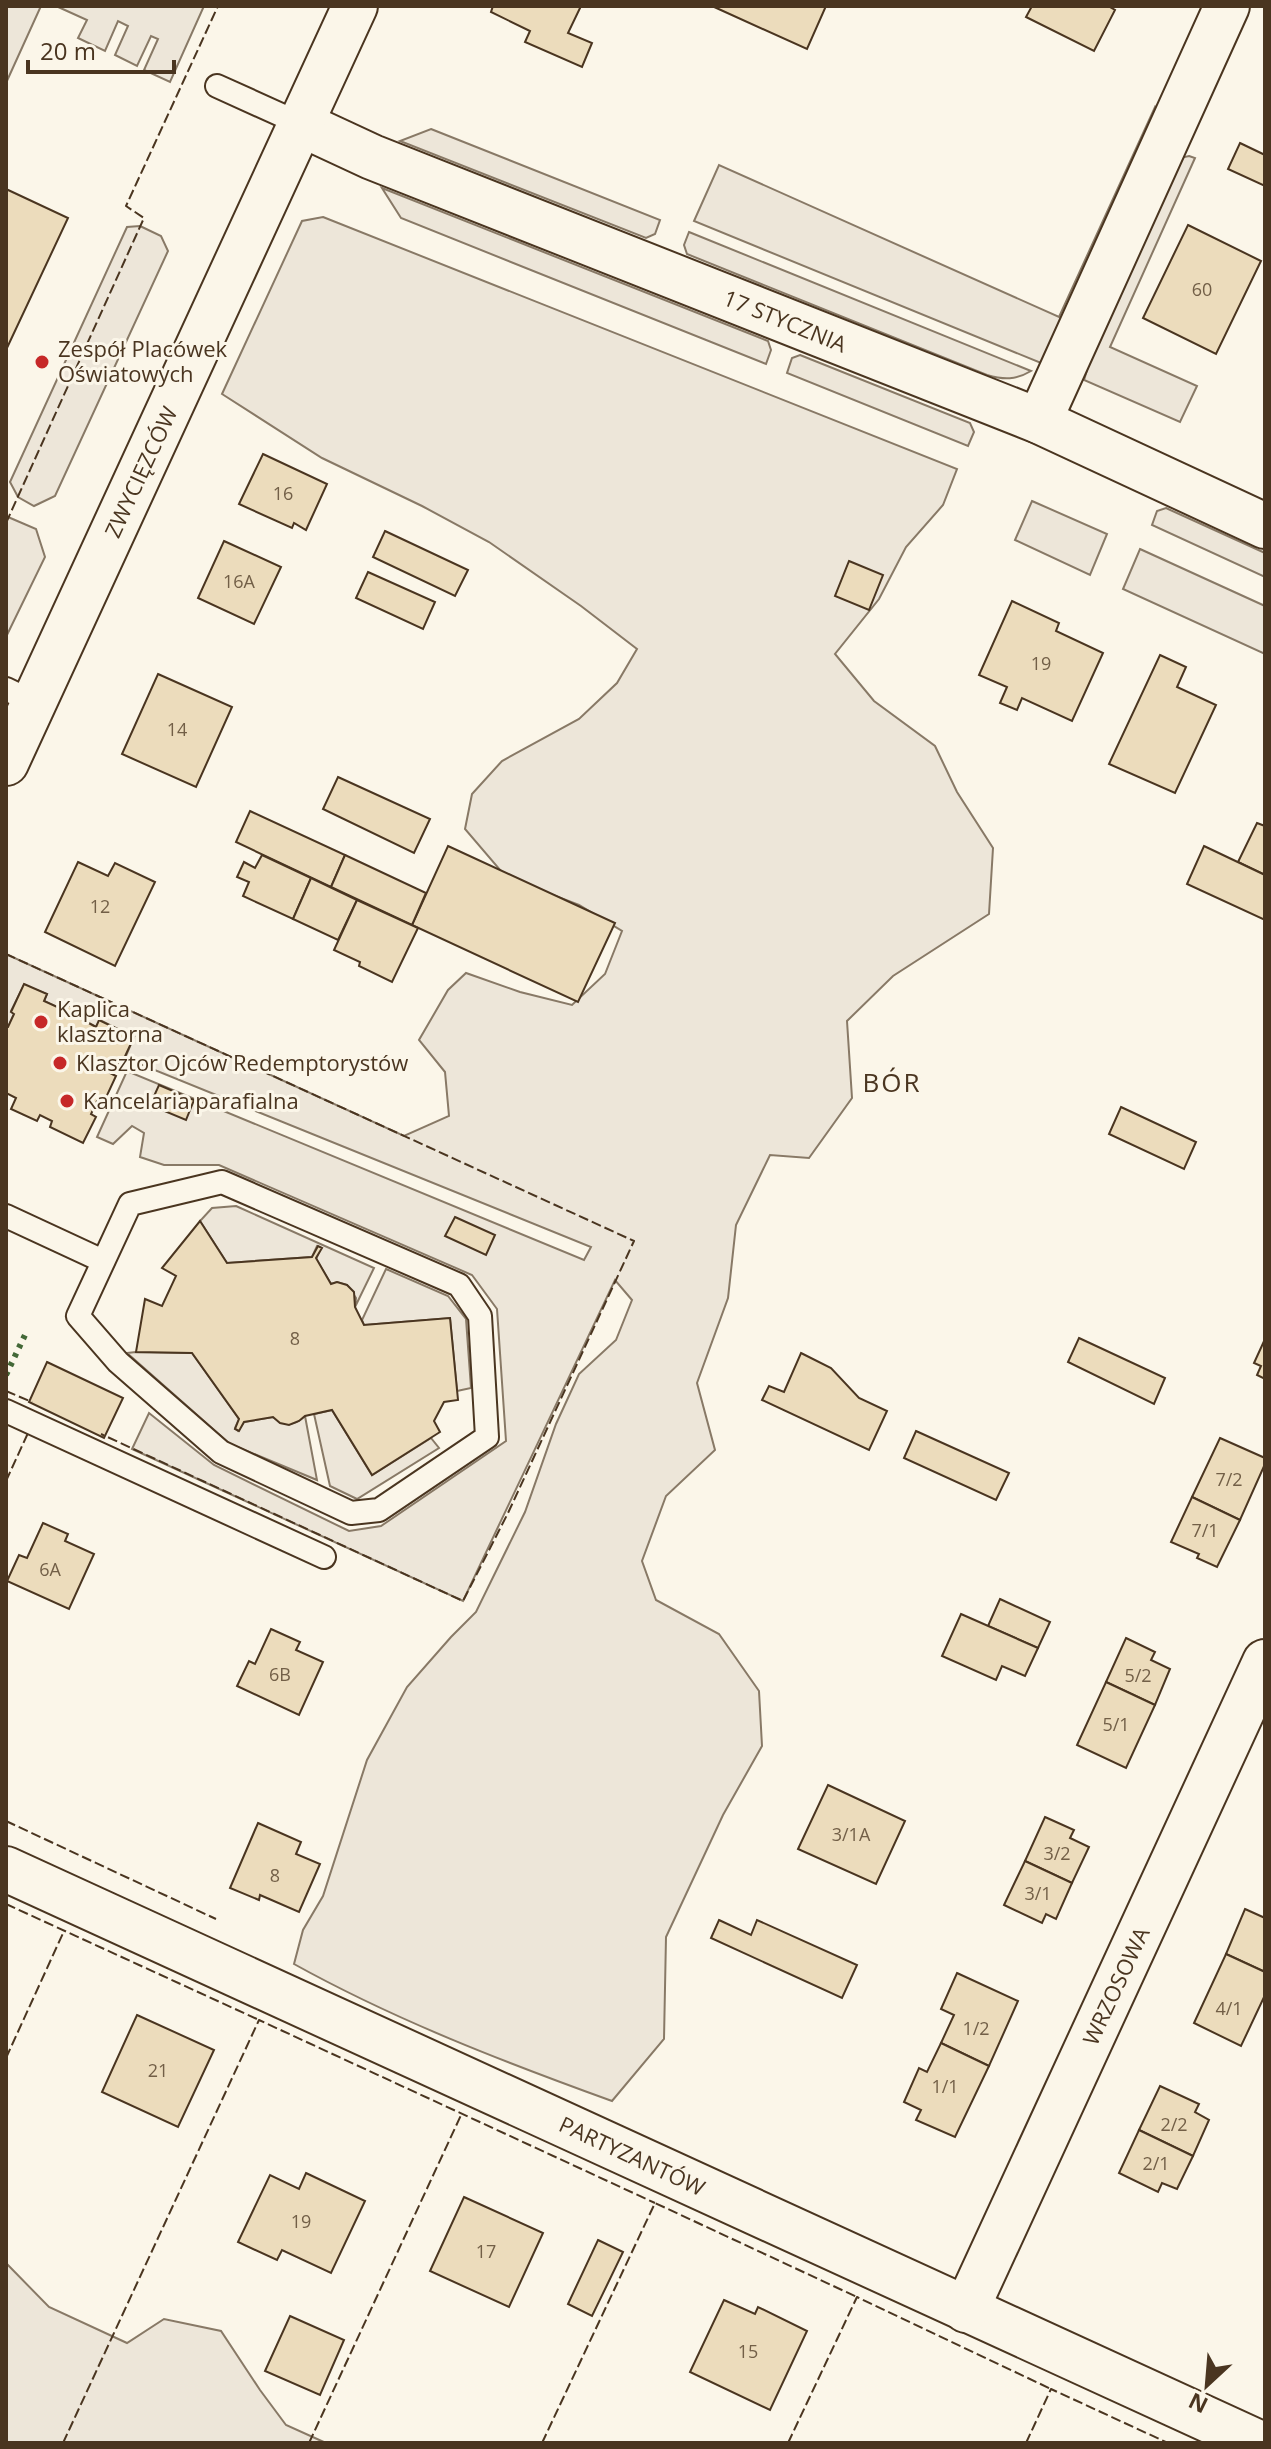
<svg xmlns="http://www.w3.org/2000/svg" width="1271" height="2449" font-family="'Open Sans',sans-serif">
	<rect width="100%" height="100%" fill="#fbf6e9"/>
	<g fill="#ede6d9" stroke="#887966" stroke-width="2">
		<polygon points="6,6 41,6 6,83"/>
		<polygon points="56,6 204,6 170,82 144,70 158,39 151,36 137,66 115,55 128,26 118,21 105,51 78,38 87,20"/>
		<polygon points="1155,107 1159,117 1041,363 694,221 719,165 1059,317"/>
		<polygon points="431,129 660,220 655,234 646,238 400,141"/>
		<polygon points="1189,156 1195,158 1110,347 1197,386 1180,422 1084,380 1096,341 1180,158"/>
		<polygon points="382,188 768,341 771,350 766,364 401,218"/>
		<path d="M 323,217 L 957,469 L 943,505 L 906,547 L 879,599 L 835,654 L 874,701 L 935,746 L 957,792 L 993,848 L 989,914 L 893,976 L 847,1021 L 852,1098 L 809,1158 L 770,1155 L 736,1225 L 728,1298 L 697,1383 L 715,1450 L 666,1496 L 642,1561 L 656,1600 L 719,1634 L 759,1691 L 762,1746 L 723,1815 L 666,1937 L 664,2039 L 612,2101 C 504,2062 395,2020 294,1964 L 303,1930 L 323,1896 L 367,1760 L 407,1687 L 451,1637 L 476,1612 L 525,1512 L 556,1424 L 579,1374 L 616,1340 L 632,1300 L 615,1280 L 463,1601 L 132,1449 L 149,1413 L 214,1465 L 349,1531 L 381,1526 L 506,1441 L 497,1309 L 472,1275 L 219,1165 L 164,1165 L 140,1157 L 144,1133 L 132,1126 L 113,1144 L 97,1137 L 127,1071 L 584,1260 L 591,1247 L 125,1058 L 134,1037 L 100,1020 L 96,1027 L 83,1020 L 85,1013 L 61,1001 L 57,1007 L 44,1001 L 47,994 L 24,985 L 11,1011 L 14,1014 L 8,1027 L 6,1027 L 6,954 L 404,1136 L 449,1116 L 445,1072 L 419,1040 L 448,990 L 466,973 L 520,992 L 572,1005 L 605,974 L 622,931 L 579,905 L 506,877 L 465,829 L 472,794 L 502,761 L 579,719 L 617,683 L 637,649 L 581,606 L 489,542 L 422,506 L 322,458 L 222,394 L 302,221 Z"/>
		<polygon points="140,226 161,236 168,251 55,496 34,506 18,497 10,482 127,227"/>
		<path d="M 689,232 L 1031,371 C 1016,380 1004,380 987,375 L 687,254 L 684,245 Z"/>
		<polygon points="800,355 970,423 974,432 968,446 787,373 792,358"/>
		<polygon points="1032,501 1107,534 1090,575 1015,540"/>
		<polygon points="1166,508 1265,553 1265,577 1152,525 1157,511"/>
		<polygon points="8,517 36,529 45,557 6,637 6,523"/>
		<polygon points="1140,549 1265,606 1265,654 1123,589"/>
		<polygon points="236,1206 374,1268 355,1307 356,1298 347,1285 337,1282 331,1284 316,1259 321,1248 317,1246 312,1257 227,1263 200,1221 212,1208"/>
		<polygon points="386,1269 448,1296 466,1319 471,1388 457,1391 450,1318 364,1325 362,1320"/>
		<path d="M 136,1352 L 192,1353 L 239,1419 L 235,1428 L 238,1431 L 244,1422 L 273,1417 C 285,1427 294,1426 305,1416 L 317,1480 L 230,1444 L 127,1353 Z"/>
		<polygon points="332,1410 372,1475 431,1438 439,1448 357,1499 330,1486 314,1414"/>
		<polygon points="6,2263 49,2307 127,2343 164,2319 221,2331 260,2390 286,2425 326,2443 6,2443"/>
	</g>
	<g fill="#ecdcbc" stroke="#4a3520" stroke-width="2">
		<polygon points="493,6 581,6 568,33 592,43 582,67 525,42 530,31 491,12"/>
		<polygon points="712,6 826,6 807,49"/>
		<polygon points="1032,6 1108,6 1115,10 1094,51 1026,17"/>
		<polygon points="1240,143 1265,155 1265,186 1228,169"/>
		<polygon points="6,189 68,218 6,350"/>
		<polygon points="1188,225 1261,261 1216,354 1143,318"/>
		<polygon points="263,454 327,484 306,530 294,523 292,528 239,504"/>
		<polygon points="385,531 468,570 455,596 373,557"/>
		<polygon points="224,541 281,567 254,624 198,598"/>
		<polygon points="849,561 883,575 869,610 835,596"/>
		<polygon points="368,572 435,602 423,629 356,598"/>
		<polygon points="1012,601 1059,623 1056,631 1103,653 1072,721 1022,698 1017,710 1000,703 1007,687 979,675"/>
		<polygon points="1160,655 1186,667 1177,687 1216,705 1175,793 1109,764"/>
		<polygon points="158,674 232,707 196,787 122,754"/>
		<polygon points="338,777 430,819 414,853 323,809"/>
		<polygon points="250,811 345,855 331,887 236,842"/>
		<polygon points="1257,823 1265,826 1265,875 1238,862"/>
		<polygon points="448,846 615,923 578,1002 412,925"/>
		<polygon points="1204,846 1265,875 1265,920 1187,884"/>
		<polygon points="262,855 311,878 293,919 243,896 249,882 237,877 244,862 255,868"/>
		<polygon points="345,855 426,893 412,925 331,887"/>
		<polygon points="78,862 108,876 115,863 155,882 115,966 45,932"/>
		<polygon points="311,878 357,900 338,940 293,919"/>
		<polygon points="357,900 418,928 392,982 359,966 360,962 334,950"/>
		<polygon points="24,984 47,994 44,1001 57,1007 60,1001 86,1013 83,1020 96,1027 99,1020 134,1037 121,1065 115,1062 110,1073 116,1076 103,1104 97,1101 91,1114 96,1117 83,1143 50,1127 52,1121 40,1115 37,1121 11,1109 16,1098 6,1093 6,1027 8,1027 14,1014 11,1012"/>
		<polygon points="159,1085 194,1100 186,1120 150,1105"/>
		<polygon points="1121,1107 1196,1142 1184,1169 1109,1134"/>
		<polygon points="455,1217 495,1235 486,1255 445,1236"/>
		<polygon points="200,1221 227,1263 312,1257 318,1246 322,1248 316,1258 331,1284 337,1282 347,1285 354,1292 355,1307 364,1325 450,1318 458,1400 444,1402 434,1421 440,1432 372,1475 332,1410 305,1416 299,1421 289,1425 280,1423 273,1417 244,1422 239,1431 235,1429 239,1419 192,1353 136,1352 145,1299 162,1306 176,1276 162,1268"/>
		<polygon points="1079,1338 1165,1378 1154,1404 1068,1362"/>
		<polygon points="1265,1339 1265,1379 1257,1375 1261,1366 1254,1363"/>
		<polygon points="801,1353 831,1368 859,1398 887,1411 869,1450 762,1400 769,1386 784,1392"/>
		<polygon points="47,1362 123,1398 104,1438 29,1402"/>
		<polygon points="916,1431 1009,1473 996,1500 904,1458"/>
		<polygon points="1220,1438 1265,1458 1265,1464 1240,1520 1192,1497"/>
		<polygon points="1192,1497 1240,1520 1217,1567 1197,1558 1199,1554 1171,1542"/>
		<polygon points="43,1523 68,1534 65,1541 94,1554 69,1609 7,1581 19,1555 27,1558"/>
		<polygon points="1000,1599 1050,1622 1038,1648 988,1626"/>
		<polygon points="961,1614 1038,1648 1025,1676 1002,1666 996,1680 942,1656"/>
		<polygon points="271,1629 300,1642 296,1650 323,1662 299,1715 237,1686 249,1661 255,1664"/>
		<polygon points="1126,1638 1155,1652 1151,1660 1170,1669 1155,1705 1106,1682"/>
		<polygon points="1106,1682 1155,1705 1126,1768 1077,1745"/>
		<polygon points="828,1785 905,1821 876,1884 798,1849"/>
		<polygon points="1045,1817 1074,1830 1070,1838 1089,1847 1072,1883 1025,1861"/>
		<polygon points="258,1823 301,1842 296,1854 320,1864 299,1912 260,1895 259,1900 230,1888"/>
		<polygon points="1025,1861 1072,1883 1056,1919 1046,1914 1042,1923 1004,1905"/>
		<polygon points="1245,1909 1265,1918 1265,1972 1226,1954"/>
		<polygon points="719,1920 751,1935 757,1920 857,1965 842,1998 711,1938"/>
		<polygon points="1226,1954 1265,1972 1265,1995 1241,2046 1194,2023"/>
		<polygon points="957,1973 1018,2001 989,2066 941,2043 954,2015 941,2009"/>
		<polygon points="137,2015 214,2050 178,2127 102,2092"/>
		<polygon points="941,2043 989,2066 955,2137 916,2120 921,2110 904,2102 919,2068 927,2072"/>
		<polygon points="1160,2086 1199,2104 1195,2112 1209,2120 1193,2156 1139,2130"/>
		<polygon points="1139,2130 1193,2156 1177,2189 1162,2183 1158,2192 1119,2173"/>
		<polygon points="306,2173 365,2201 331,2273 282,2250 277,2260 238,2242 270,2175 299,2189"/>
		<polygon points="464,2197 543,2233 509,2307 430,2271"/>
		<polygon points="598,2240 623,2252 592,2316 568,2304"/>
		<polygon points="724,2300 755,2314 758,2307 807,2331 770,2410 690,2372"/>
		<polygon points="290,2316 344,2340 320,2395 265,2371"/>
	</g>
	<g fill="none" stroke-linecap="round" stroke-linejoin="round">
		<defs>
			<g id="lane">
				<polyline points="217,86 301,124"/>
				<polyline points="6,689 35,703"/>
				<polygon points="222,1182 459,1285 480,1316 487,1437 379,1510 351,1513 221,1452 118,1362 78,1316 130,1204"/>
				<polyline points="6,1216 103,1261"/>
				<polyline points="6,1411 324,1557"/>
			</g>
			<g id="street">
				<polyline points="301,124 372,157 1039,421 1265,526"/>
				<polyline points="1039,421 1227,6"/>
				<polyline points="6,763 355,6"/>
				<polyline points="6,1869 1259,2443"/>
				<polyline points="966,2310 1265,1662"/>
			</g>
		</defs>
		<use href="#lane" stroke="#4a3520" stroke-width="26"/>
		<use href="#street" stroke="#4a3520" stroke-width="48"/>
		<use href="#lane" stroke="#fbf6e9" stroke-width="22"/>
		<use href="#street" stroke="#fbf6e9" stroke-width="44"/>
		<polyline stroke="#436837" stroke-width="6" stroke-dasharray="4 6" stroke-linecap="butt" points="6,1375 25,1335"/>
		<g stroke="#4a3520" stroke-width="2" stroke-dasharray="10 4" stroke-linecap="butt">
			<polyline points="6,523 144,218 126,206 218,6"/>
			<polyline points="6,954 634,1241 508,1513 463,1601 101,1434"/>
			<polyline points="6,1391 32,1402"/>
			<polyline points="6,1481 28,1433"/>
			<polyline points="6,1821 216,1919"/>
			<polyline points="6,1904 259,2020"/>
			<polyline points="6,2058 64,1931"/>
			<polyline points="63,2443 259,2020 655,2203"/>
			<polyline points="309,2443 462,2113"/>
			<polyline points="542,2443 655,2203 857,2297"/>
			<polyline points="788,2443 857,2297 1051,2389"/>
			<polyline points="1026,2443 1051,2389 1168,2443"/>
		</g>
	</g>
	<g fill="#c62828" stroke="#fbf6e9" stroke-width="3">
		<circle cx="42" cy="362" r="8"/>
		<circle cx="41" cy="1022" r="8"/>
		<circle cx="60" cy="1063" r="8"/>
		<circle cx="67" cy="1101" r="8"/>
	</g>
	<g text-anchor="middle" stroke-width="6" stroke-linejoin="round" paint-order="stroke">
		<g font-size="18" fill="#725f47">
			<text x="1202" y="296">60</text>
			<text x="283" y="500">16</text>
			<text x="239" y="588">16A</text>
			<text x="1041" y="670">19</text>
			<text x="177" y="736">14</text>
			<text x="100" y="913">12</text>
			<text x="295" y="1345">8</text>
			<text x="1229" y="1486">7/2</text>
			<text x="1205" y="1537">7/1</text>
			<text x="50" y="1576">6A</text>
			<text x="280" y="1681">6B</text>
			<text x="1138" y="1682">5/2</text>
			<text x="1116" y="1731">5/1</text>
			<text x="851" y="1841">3/1A</text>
			<text x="1057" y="1860">3/2</text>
			<text x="275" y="1882">8</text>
			<text x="1038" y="1900">3/1</text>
			<text x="1229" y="2015">4/1</text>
			<text x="976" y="2035">1/2</text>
			<text x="158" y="2077">21</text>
			<text x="945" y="2093">1/1</text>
			<text x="1174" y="2131">2/2</text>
			<text x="1156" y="2170">2/1</text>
			<text x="301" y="2228">19</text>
			<text x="486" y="2258">17</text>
			<text x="748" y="2358">15</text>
		</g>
		<g font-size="22" fill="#4a3520" stroke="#fbf6e9">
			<text transform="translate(785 321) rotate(22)" y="8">17 STYCZNIA</text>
			<text transform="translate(141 472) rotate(-65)" y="8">ZWYCIĘZCÓW</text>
			<text transform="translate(1116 1986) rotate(-65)" y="8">WRZOSOWA</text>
			<text transform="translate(632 2156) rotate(25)" y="8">PARTYZANTÓW</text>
		</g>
		<g font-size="22" fill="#4a3520" stroke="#fbf6e9" text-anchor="start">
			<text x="58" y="357">Zespół Placówek<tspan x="58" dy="25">Oświatowych</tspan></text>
			<text x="57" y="1017">Kaplica<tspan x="57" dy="25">klasztorna</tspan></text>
			<text x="76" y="1071">Klasztor Ojców Redemptorystów</text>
			<text x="83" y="1109">Kancelaria parafialna</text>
		</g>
		<g font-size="26" letter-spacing="2" fill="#4a3520" stroke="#fbf6e9">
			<text x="892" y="1092">BÓR</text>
		</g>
	</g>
	<rect width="1271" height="2449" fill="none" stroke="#4a3520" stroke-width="16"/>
	<g transform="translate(1207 2385) rotate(206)" stroke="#fbf6e9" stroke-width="6" paint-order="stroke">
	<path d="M0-6L14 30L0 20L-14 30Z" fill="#4a3520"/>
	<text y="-12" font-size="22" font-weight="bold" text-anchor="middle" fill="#4a3520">N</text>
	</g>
	<path d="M28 60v12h146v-12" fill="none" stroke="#4a3520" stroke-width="4"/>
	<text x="40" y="60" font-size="24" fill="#4a3520" stroke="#fbf6e9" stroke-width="6" paint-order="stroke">20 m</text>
</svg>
